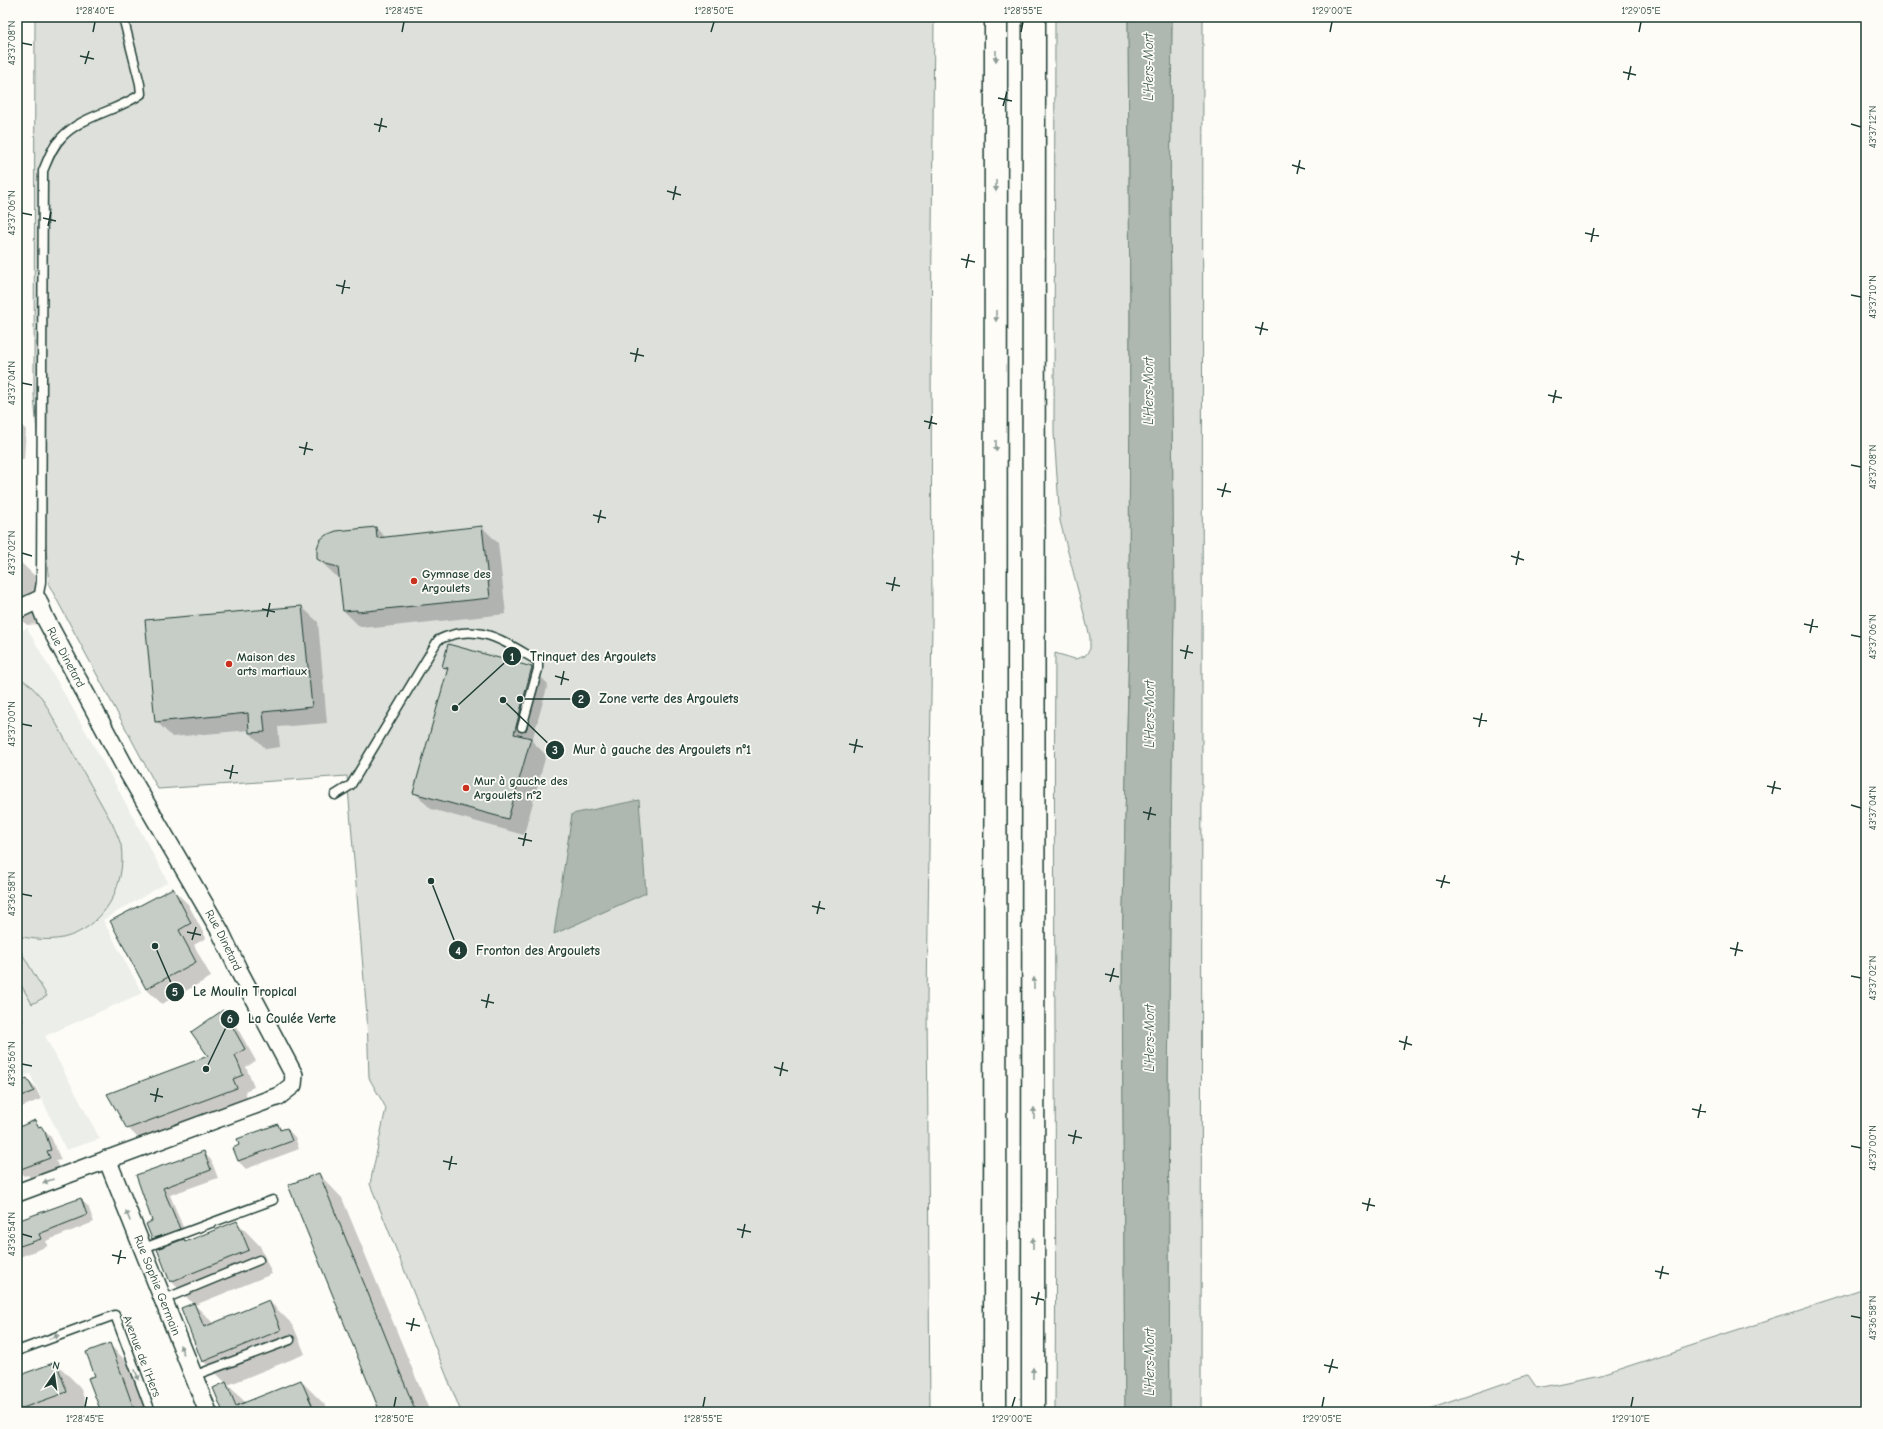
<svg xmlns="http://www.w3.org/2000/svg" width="1883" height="1429" font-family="'Comic Neue',sans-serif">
	<rect width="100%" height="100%" fill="#fdfcf7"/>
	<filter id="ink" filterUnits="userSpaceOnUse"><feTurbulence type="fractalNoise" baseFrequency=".025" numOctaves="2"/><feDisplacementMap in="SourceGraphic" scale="8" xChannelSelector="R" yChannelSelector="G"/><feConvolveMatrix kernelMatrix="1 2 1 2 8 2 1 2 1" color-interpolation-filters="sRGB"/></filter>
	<g filter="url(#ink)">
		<polygon fill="#eceee9" points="27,628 111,776 168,882 103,920 142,993 45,1036 100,1139 66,1150 30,1074 17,1079 17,633"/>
		<g fill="#dde0db" stroke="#7e8e88">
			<polygon points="35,17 934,17 931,347 932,621 927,1002 930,1412 461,1412 370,1184 386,1108 369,1078 367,1016 347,776 158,789 49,585 34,395"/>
			<path d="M 1055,17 L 1128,17 L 1130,319 L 1129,642 L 1122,955 L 1125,1412 L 1055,1412 C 1057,1159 1053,906 1055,653 L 1075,659 L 1085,656 L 1090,649 L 1090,637 L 1060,521 L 1054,433 Z"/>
			<polygon points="1172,17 1203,17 1201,1412 1170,1412 1168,1086 1174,603 1170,202"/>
			<path d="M 17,676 L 30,685 L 42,698 L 112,823 C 115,830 119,838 121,845 C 127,886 104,928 63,938 C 48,941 32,939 17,936 Z"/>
			<polygon points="17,945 47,996 32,1004 17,978"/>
			<polygon points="1866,1289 1866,1412 1421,1412 1528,1375 1537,1388 1601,1375"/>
		</g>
		<g fill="#aeb8b1" stroke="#75877f">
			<polygon points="1128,17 1172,17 1170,202 1174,603 1168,1086 1170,1412 1125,1412 1122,955 1129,642 1130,319"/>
			<polygon points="639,800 646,893 554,934 572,814"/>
		</g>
		<g fill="#0003">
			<polygon points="17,420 26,430 24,459 17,459"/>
			<polygon points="482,527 498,543 506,614 374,628 372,626 360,627 344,611 340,578 335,575 318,559 376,528 386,538"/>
			<polygon points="17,559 37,578 39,624 27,625 17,615"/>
			<polygon points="302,607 318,622 327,723 278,727 280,747 266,749 250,733 250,730 172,737 156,721 146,621"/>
			<polygon points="449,645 532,668 548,684 532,741 546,755 524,835 431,809 415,793 448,671 443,666"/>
			<polygon points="172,889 188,904 206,938 194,945 211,977 162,1004 146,989"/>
			<polygon points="17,1009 24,1021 17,1021"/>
			<polygon points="223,1012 235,1024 256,1061 246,1067 254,1087 245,1091 248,1100 140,1140 128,1128 210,1057"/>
			<polygon points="27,1079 35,1087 41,1099 17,1109 17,1083"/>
			<polygon points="35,1122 51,1137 61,1160 56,1161 59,1168 31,1179 28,1175 24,1176 21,1173 17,1175 17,1129"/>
			<polygon points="277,1125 283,1130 287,1129 295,1137 299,1149 246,1169 238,1161"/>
			<polygon points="203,1152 211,1160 218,1178 170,1195 187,1237 161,1246 153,1238 154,1222 137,1176"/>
			<polygon points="319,1174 342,1198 430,1412 381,1412"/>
			<polygon points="80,1199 88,1206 94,1222 46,1241 48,1246 17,1258 17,1222"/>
			<polygon points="237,1222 260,1246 272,1274 195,1305 214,1324 269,1301 293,1325 305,1354 228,1385 246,1403 301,1381 325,1405 328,1412 224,1412 226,1383 203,1361 193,1304 171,1281 184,1240 186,1243"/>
			<polygon points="109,1344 133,1368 149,1412 102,1412 96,1376"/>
			<polygon points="56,1363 80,1387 89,1412 17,1412 17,1377"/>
		</g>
		<g fill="#c6cdc7" stroke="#1f3d34">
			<polygon points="482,526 490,598 357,612 357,610 343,611 338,567 326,564 317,559 317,548 320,540 326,535 336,531 376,527 377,538"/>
			<polygon points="302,606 312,707 263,712 265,732 249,733 248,713 155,722 145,620"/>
			<polygon points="448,644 532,667 514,734 531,738 508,819 413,793 448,668 442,667"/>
			<polygon points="173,888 191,923 179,930 196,962 146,989 110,921"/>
			<polygon points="223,1010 245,1049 235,1055 243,1075 233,1079 237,1088 127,1129 107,1094 208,1056 191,1032"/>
			<polygon points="27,1078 34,1091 17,1098 17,1082"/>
			<polygon points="35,1120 38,1127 41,1126 45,1132 51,1150 47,1151 50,1158 21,1169 17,1158 17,1128"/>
			<polygon points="278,1124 280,1130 287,1128 292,1141 238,1161 233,1148 239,1145 237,1139"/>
			<polygon points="204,1151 211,1170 163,1188 180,1229 152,1239 146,1224 152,1221 136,1175"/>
			<polygon points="319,1173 370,1298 416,1412 380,1412 288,1185"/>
			<polygon points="81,1198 87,1215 39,1234 41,1239 17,1247 17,1221"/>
			<polygon points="237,1221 249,1250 170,1282 157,1249 184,1239 185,1242"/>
			<polygon points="269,1300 281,1330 202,1362 181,1308 194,1303 204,1327"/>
			<polygon points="110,1343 119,1367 135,1412 101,1412 88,1378 95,1376 86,1352"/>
			<polygon points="56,1362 67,1392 17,1410 17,1376"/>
			<polygon points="301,1380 315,1412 223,1412 213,1388 226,1382 236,1406"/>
		</g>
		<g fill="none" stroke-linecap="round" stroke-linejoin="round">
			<defs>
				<g id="lane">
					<path d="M 38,600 L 41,582 L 43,171 C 48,159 52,147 61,138 C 82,115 116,112 141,94 L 140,84 L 123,17"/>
					<path d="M 335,795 L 351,785 L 438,640 C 478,621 503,641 538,661 L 538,669 L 522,727"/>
					<polyline points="141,1249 273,1200"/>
					<polyline points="162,1300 259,1260"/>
					<polyline points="17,1351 115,1315 151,1412"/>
					<polyline points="193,1376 290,1340"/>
				</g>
				<g id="street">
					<path id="s1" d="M 17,610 L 38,600 L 45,618 L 126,769 L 220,931 L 239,971 L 294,1075 L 293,1085 L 279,1096 L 17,1193"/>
					<path id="s2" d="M 107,1159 L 208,1412"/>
				</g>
				<g id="highway">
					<polyline points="995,1412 996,17"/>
					<polyline points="1033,1412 1034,17"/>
				</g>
			</defs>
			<use href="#lane" stroke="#1f3d34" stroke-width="11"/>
			<use href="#street" stroke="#1f3d34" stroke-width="20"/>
			<use href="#highway" stroke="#1f3d34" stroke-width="25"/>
			<use href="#lane" stroke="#fdfcf7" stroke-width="8"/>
			<use href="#street" stroke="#fdfcf7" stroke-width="17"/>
			<use href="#highway" stroke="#fdfcf7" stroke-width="22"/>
		</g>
		<defs><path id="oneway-solid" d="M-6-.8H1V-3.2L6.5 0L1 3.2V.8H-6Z"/></defs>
		<g fill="#8e9c96">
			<use href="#oneway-solid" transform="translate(996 56) rotate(90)"/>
			<use href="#oneway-solid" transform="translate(996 186) rotate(90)"/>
			<use href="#oneway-solid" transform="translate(996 316) rotate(90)"/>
			<use href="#oneway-solid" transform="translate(996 446) rotate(90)"/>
			<use href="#oneway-solid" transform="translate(1034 983) rotate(-90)"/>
			<use href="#oneway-solid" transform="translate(1034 1113) rotate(-90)"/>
			<use href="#oneway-solid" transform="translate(48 1181) rotate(160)"/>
			<use href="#oneway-solid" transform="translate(128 1216) rotate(-112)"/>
			<use href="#oneway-solid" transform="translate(1033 1243) rotate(-90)"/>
			<use href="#oneway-solid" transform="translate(54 1337) rotate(-20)"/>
			<use href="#oneway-solid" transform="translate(182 1350) rotate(-112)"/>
			<use href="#oneway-solid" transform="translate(1033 1373) rotate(-90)"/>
			<use href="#oneway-solid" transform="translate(137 1375) rotate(69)"/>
		</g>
	</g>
	<path fill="none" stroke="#1f3d34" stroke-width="1.5" d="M 93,32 L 95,22M 402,32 L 404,22M 711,32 L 714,22M 1021,32 L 1023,22M 1330,32 L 1332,22M 1639,32 L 1641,22M 22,43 L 32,45M 80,56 L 94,59M 85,64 L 89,51M 1623,72 L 1636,75M 1628,80 L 1631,66M 998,98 L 1012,101M 1003,106 L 1007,92M 374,124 L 387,127M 1851,124 L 1861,127M 379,132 L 382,118M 1292,165 L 1305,169M 1297,174 L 1300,160M 667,191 L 681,195M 673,200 L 676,186M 22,213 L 32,215M 43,218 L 56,221M 48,226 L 51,212M 1585,233 L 1599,236M 1591,242 L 1594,228M 961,259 L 975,262M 966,268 L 969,254M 336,285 L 350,288M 342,294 L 345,280M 1851,295 L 1861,297M 1255,327 L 1268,330M 1260,335 L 1263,322M 630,353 L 644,356M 635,362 L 638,348M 22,383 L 32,385M 1548,395 L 1562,398M 1553,403 L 1556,390M 924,421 L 937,424M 929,429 L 932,416M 299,447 L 313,450M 304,455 L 307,442M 1851,465 L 1861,467M 1217,489 L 1231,492M 1222,497 L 1226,483M 593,515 L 606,518M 598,523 L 601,510M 22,553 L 32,556M 1511,556 L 1524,560M 1516,565 L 1519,551M 886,583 L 900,586M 892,591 L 895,577M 262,609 L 275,612M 267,617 L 270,603M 1804,624 L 1818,627M 1810,633 L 1813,619M 1851,635 L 1861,637M 1180,650 L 1193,653M 1185,659 L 1188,645M 555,676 L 569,680M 561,685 L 564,671M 1473,718 L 1487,721M 22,724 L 32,726M 1479,727 L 1482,713M 849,744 L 863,747M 854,753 L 857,739M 224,770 L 238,773M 230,779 L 233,765M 1767,786 L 1781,789M 1772,794 L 1775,781M 1851,805 L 1861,808M 1143,812 L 1156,815M 1148,820 L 1151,807M 518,838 L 532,841M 523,846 L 526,833M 1436,880 L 1450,883M 1441,888 L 1445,875M 22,894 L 32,896M 812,906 L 825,909M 817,914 L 820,901M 187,932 L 201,935M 192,940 L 196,927M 1730,948 L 1743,951M 1735,956 L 1738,942M 1105,974 L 1119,977M 1851,976 L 1861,978M 1110,982 L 1114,968M 481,1000 L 494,1003M 486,1008 L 489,994M 1399,1041 L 1412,1045M 1404,1050 L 1407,1036M 22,1064 L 32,1066M 774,1067 L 788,1071M 780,1076 L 783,1062M 150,1094 L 163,1097M 155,1102 L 158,1088M 1692,1109 L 1706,1112M 1698,1118 L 1701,1104M 1068,1135 L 1082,1138M 1073,1144 L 1076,1130M 1851,1146 L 1861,1148M 443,1161 L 457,1164M 449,1170 L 452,1156M 1362,1203 L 1375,1206M 1367,1211 L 1370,1198M 737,1229 L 751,1232M 22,1234 L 32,1237M 742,1238 L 745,1224M 112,1255 L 126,1258M 118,1264 L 121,1250M 1655,1271 L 1669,1274M 1660,1279 L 1663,1266M 1031,1297 L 1044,1300M 1036,1305 L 1039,1292M 1851,1316 L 1861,1318M 406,1323 L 420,1326M 411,1331 L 414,1318M 1324,1365 L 1338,1368M 1329,1373 L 1333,1359M 85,1407 L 87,1397M 394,1407 L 396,1397M 703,1407 L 705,1397M 1012,1407 L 1015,1397M 1322,1407 L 1324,1397M 1631,1407 L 1633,1397"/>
	<g fill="#c8321e" stroke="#fdfcf7" stroke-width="1.5">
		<circle cx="414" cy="581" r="4"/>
		<circle cx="229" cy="664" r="4"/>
		<circle cx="466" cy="788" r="4"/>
	</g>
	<g text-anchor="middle" stroke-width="3.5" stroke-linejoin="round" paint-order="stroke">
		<g font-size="12" font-weight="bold" fill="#1f3d34" stroke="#fdfcf7" text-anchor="start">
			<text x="422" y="578">Gymnase des<tspan x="422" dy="14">Argoulets</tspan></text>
			<text x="237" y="661">Maison des<tspan x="237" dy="14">arts martiaux</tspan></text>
			<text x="474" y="785">Mur à gauche des<tspan x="474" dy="14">Argoulets n°2</tspan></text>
		</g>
		<g font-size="12" fill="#1f3d34" stroke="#fdfcf7">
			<text dy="4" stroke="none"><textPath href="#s1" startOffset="87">Rue Dinetard</textPath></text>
			<text dy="4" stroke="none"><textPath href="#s1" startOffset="411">Rue Dinetard</textPath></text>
			<text dy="4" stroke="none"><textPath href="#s2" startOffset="136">Rue Sophie Germain</textPath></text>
			<text transform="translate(142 1356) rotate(69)" y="4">Avenue de l'Hers</text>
		</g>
		<g font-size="13" font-style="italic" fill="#435c53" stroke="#fdfcf7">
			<text transform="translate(1148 67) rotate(-90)" y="5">L'Hers-Mort</text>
			<text transform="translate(1148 391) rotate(-90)" y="5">L'Hers-Mort</text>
			<text transform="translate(1149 714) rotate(-90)" y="5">L'Hers-Mort</text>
			<text transform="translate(1149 1038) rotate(-90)" y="5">L'Hers-Mort</text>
			<text transform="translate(1149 1362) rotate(-90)" y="5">L'Hers-Mort</text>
		</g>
	</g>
	<path fill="none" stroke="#1f3d34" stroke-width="1.5" d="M455 708L512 656M520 699L581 699M503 700L555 750M431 881L458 950M155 946L175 992M206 1069L230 1019"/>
	<g fill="#1f3d34" stroke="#fdfcf7" stroke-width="1.5">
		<circle cx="455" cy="708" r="4"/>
		<circle cx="520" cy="699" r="4"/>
		<circle cx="503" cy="700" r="4"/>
		<circle cx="431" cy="881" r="4"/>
		<circle cx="155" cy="946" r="4"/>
		<circle cx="206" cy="1069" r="4"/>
		<circle cx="512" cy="656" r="10"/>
		<circle cx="581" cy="699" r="10"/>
		<circle cx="555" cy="750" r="10"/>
		<circle cx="458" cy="950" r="10"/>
		<circle cx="175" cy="992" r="10"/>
		<circle cx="230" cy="1019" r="10"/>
	</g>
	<g font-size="12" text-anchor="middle" font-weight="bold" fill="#fff">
		<text x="512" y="661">1</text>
		<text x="581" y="703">2</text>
		<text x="555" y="754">3</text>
		<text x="458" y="955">4</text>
		<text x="175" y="996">5</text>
		<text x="230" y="1023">6</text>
	</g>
	<g font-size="13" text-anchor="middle" font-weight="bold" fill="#1f3d34" stroke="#fdfcf7" stroke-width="3.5" stroke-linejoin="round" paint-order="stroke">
		<text x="593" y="661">Trinquet des Argoulets</text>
		<text x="669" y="703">Zone verte des Argoulets</text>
		<text x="662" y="754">Mur à gauche des Argoulets n°1</text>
		<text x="538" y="955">Fronton des Argoulets</text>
		<text x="245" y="996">Le Moulin Tropical</text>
		<text x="292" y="1023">La Coulée Verte</text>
	</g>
	<rect width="1883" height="1429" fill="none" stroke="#fdfcf7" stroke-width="44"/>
	<g transform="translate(54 1375) rotate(13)" stroke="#fdfcf7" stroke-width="3" paint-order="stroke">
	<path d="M0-3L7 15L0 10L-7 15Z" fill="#1f3d34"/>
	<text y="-6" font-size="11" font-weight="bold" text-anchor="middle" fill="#1f3d34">N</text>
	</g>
	<rect x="22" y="22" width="1839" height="1385" fill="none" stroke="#1f3d34" stroke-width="1.5"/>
	<g font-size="10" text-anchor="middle" fill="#1f3d34">
		<text x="95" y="14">1°28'40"E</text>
		<text x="404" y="14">1°28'45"E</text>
		<text x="714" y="14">1°28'50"E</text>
		<text x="1023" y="14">1°28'55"E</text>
		<text x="1332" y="14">1°29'00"E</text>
		<text x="1641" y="14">1°29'05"E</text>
		<text transform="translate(11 43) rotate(-90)" y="4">43°37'08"N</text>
		<text transform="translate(1872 127) rotate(-90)" y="4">43°37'12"N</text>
		<text transform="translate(11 213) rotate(-90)" y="4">43°37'06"N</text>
		<text transform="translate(1872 297) rotate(-90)" y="4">43°37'10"N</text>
		<text transform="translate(11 383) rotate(-90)" y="4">43°37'04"N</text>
		<text transform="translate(1872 467) rotate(-90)" y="4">43°37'08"N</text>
		<text transform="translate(11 553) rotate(-90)" y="4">43°37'02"N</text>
		<text transform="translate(1872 637) rotate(-90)" y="4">43°37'06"N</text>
		<text transform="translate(11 724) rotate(-90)" y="4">43°37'00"N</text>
		<text transform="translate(1872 808) rotate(-90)" y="4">43°37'04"N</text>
		<text transform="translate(11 894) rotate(-90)" y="4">43°36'58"N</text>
		<text transform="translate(1872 978) rotate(-90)" y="4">43°37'02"N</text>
		<text transform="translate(11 1064) rotate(-90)" y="4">43°36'56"N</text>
		<text transform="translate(1872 1148) rotate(-90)" y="4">43°37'00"N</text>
		<text transform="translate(11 1234) rotate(-90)" y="4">43°36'54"N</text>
		<text transform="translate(1872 1318) rotate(-90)" y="4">43°36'58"N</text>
		<text x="85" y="1422">1°28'45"E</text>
		<text x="394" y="1422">1°28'50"E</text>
		<text x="703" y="1422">1°28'55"E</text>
		<text x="1012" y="1422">1°29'00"E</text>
		<text x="1322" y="1422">1°29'05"E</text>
		<text x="1631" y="1422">1°29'10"E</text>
	</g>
</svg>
